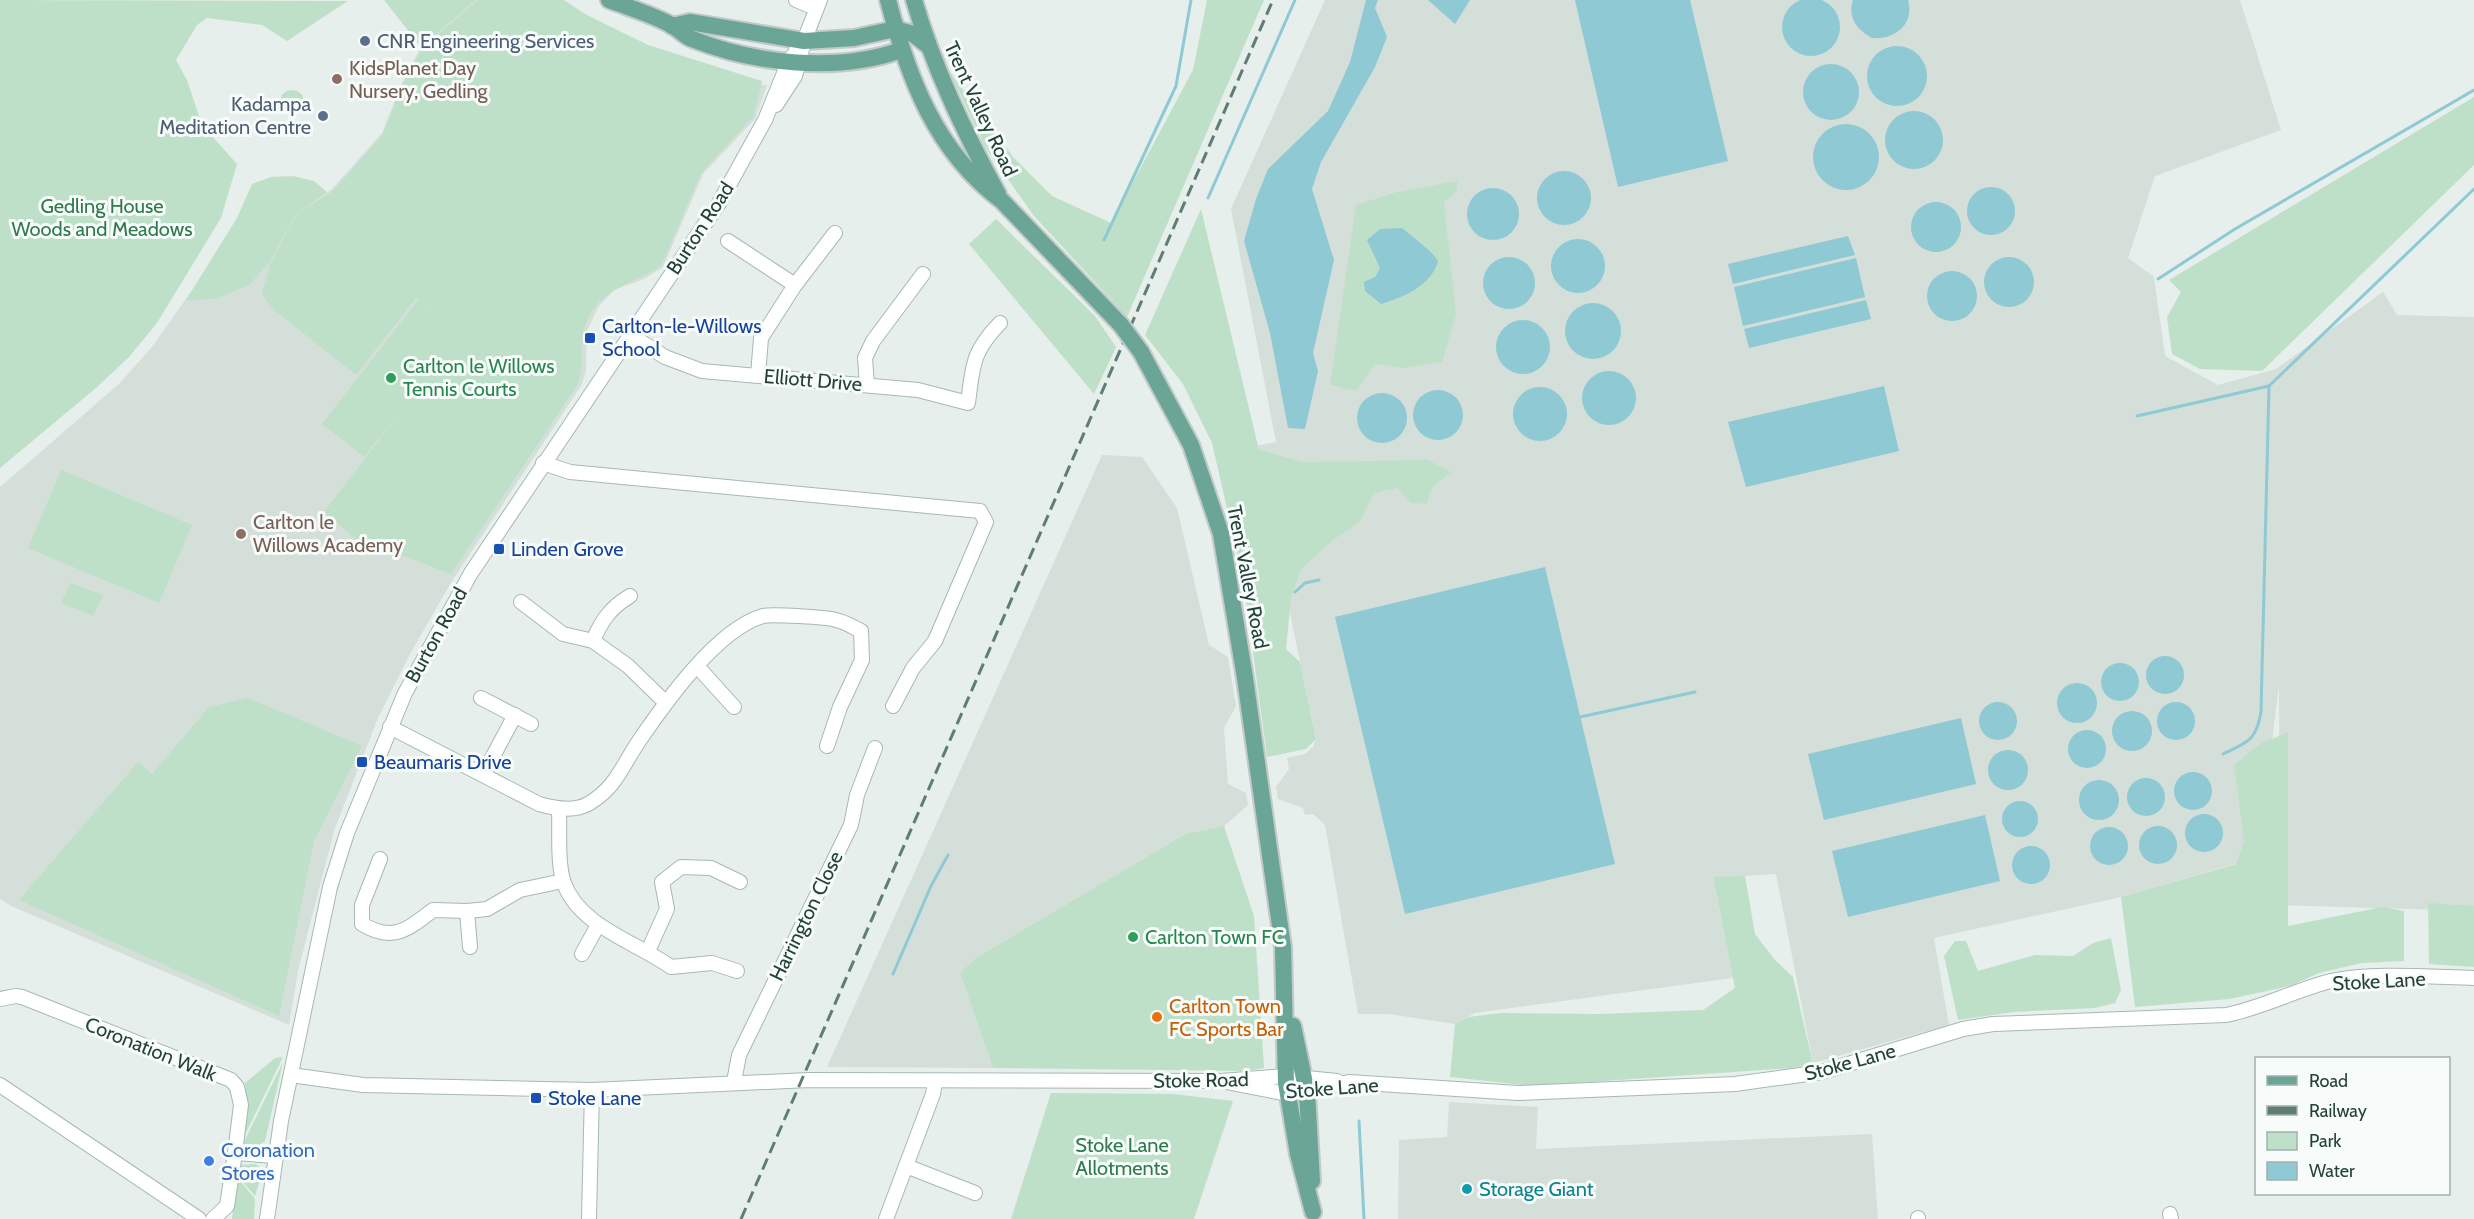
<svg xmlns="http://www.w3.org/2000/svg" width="2474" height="1219" font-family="Cabin,sans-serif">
	<rect width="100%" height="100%" fill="#e6efeb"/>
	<g fill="#d4dfda">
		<polygon points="476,0 560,0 603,38 723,83 767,85 755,119 703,174 663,267 644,279 614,290 598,307 587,331 586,371 581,386 452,581 410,654 378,718 334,831 298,971 289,1025 11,906 0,899 0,487 119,384 152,347 202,276 332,189 382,133 401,85 421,47"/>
		<polygon points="1325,0 2240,0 2281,130 2155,176 2128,258 2154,277 2165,356 2218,385 2276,369 2383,292 2397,315 2474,317 2474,911 2280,905 2279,684 2258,857 2121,897 1934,938 1949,1025 1813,1063 1776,874 1713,878 1733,978 1475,1013 1455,1024 1389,1014 1358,1014 1325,825 1313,814 1305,815 1303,808 1278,799 1276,787 1289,769 1287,758 1305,754 1313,747 1316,738 1255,446 1276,442 1231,209"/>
		<polygon points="1102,455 1142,457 1177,508 1209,645 1228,657 1236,706 1224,728 1228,784 1246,793 1248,805 1224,826 1185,834 974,959 960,973 993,1068 827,1067"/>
		<polygon points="1449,1102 1538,1107 1536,1149 1872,1134 1878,1219 1398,1219 1399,1140 1447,1137"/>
	</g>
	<g fill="#bfe0c8">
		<polygon points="0,0 348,1 287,41 262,25 207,18 197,25 176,60 187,80 202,125 237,164 221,218 157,323 129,357 96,388 0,468"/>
		<polygon points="384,0 476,0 421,47"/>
		<path d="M 478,0 L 564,0 L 585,14 L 648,45 L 762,81 L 753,117 L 701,173 L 661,266 C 630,285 591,291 583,334 C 580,351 584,367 578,384 L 451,574 L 353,537 L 324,512 L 410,399 L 364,457 L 322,424 L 418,300 L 444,319 L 416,298 L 356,375 L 274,310 L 262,294 L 270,264 L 297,214 L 333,191 L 383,134 L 402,86 L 422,48 Z"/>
		<polygon points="1207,0 1264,0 1127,317 1034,216 985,147 950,72 1013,157 1052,196 1111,223 1193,70"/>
		<circle cx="292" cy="102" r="12"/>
		<polygon points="2474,97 2474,165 2262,371 2200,369 2172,354 2167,317 2181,292 2169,280"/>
		<polygon points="293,176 314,181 327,192 296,214 269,263 249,285 216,299 186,300 237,218 252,184 271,177"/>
		<polygon points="1457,181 1457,191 1444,202 1456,314 1442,362 1404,368 1375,364 1356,391 1330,385 1356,205 1397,192"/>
		<polygon points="1201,209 1259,450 1303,462 1428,460 1451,472 1432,488 1427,504 1411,503 1397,488 1374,493 1360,522 1333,540 1301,569 1291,598 1286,649 1300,662 1316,739 1306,749 1267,757 1243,578 1212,443 1183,384 1145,335"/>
		<polygon points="996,219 1095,316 1116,347 1094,394 969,244"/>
		<polygon points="61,470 192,525 159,603 28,548"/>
		<polygon points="70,583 103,595 93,616 61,603"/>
		<polygon points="248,698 362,746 314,841 279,1016 19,900 138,762 152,774 209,707"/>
		<polygon points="2288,732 2288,926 2382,907 2404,911 2404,961 2362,963 2319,973 2290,986 2229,999 2135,1007 2121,897 2236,864 2244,842 2234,765 2260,744"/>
		<polygon points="1224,826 1254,916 1264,1068 1247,1071 993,1068 960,973 974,959 1185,834"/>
		<polygon points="1745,876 1755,934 1775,960 1793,977 1813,1064 1792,1068 1532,1086 1450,1077 1455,1024 1468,1017 1501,1013 1599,1014 1703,1010 1735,988 1713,877"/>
		<polygon points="2428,903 2474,906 2474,967 2429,964"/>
		<polygon points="2111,938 2121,990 2115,1003 2095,1008 2014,1012 1958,1020 1944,956 1955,941 1966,941 1978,971 2035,955 2073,956 2093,943"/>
		<polygon points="283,1057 241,1143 247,1108 245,1083 275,1058"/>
		<polygon points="283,1062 265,1141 257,1146 243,1144"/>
		<polygon points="1051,1093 1173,1094 1233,1101 1194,1219 1011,1219"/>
		<polygon points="256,1164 263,1170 255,1196 237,1175 239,1165"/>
		<polygon points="237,1177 255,1199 254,1219 232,1219"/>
	</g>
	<g fill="#8ec9d4">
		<circle cx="1811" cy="27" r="29"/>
		<polygon points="1366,0 1378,0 1375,8 1387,37 1375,67 1321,162 1312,189 1334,260 1313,353 1318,371 1305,429 1288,428 1270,333 1244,241 1256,199 1268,169 1328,111 1350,62"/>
		<polygon points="1428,0 1470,0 1455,24"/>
		<polygon points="1575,0 1690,0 1728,161 1618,187"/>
		<path d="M 1853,0 L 1908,0 C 1915,25 1894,40 1872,38 C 1857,30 1847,17 1853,0 Z"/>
		<circle cx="1897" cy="76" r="30"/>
		<circle cx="1831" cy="92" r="28"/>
		<circle cx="1914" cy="140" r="29"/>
		<circle cx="1846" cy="157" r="33"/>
		<circle cx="1564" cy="198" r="27"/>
		<circle cx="1991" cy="211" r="24"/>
		<circle cx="1493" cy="214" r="26"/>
		<circle cx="1936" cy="227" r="25"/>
		<path d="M 1402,228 C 1412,236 1434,253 1438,261 C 1431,286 1404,297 1381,304 L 1365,291 L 1364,282 L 1375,277 L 1380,268 L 1367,240 L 1380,229 Z"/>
		<polygon points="1848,236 1855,255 1733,284 1728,264"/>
		<circle cx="1578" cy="266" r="27"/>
		<circle cx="1509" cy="283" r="26"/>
		<circle cx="2009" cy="282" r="25"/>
		<polygon points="1856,258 1865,297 1743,326 1734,287"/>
		<circle cx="1952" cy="296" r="25"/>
		<polygon points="1866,300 1871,319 1749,348 1744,329"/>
		<circle cx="1593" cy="331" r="28"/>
		<circle cx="1523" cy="347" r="27"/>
		<circle cx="1609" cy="398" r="27"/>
		<polygon points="1884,386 1899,451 1746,487 1728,422"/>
		<circle cx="1540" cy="414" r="27"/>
		<circle cx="1438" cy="415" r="25"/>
		<circle cx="1382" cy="418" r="25"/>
		<polygon points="1545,567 1615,864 1405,914 1335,617"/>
		<circle cx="2165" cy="675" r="19"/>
		<circle cx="2120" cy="682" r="19"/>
		<circle cx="2077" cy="703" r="20"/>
		<circle cx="2176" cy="721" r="19"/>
		<circle cx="1998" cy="721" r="19"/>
		<circle cx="2132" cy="731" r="20"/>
		<polygon points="1961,718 1976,784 1824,820 1808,754"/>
		<circle cx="2087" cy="749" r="19"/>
		<circle cx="2008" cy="770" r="20"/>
		<circle cx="2193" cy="791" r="19"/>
		<circle cx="2146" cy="797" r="19"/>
		<circle cx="2099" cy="800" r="20"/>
		<circle cx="2020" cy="819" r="18"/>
		<circle cx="2204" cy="833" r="19"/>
		<polygon points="1985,815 2000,881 1848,917 1832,851"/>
		<circle cx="2158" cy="845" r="19"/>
		<circle cx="2109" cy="846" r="19"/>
		<circle cx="2031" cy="865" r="19"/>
	</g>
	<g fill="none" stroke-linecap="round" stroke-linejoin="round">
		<g stroke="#8ec9d4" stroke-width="3">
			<polyline points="1208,198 1295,0"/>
			<polyline points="1104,240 1176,86 1191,0"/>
			<polyline points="2158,279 2235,229 2474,90"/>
			<polyline points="2137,416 2269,386 2474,189"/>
			<polyline points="1295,592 1305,583 1319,580"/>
			<polyline points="1580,717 1695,692"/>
			<path d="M 2223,754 C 2248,742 2256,741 2261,712 L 2269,386"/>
			<polyline points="893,974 931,886 948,855"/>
			<polyline points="1359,1121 1364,1219"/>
		</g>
		<defs>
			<g id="minor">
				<polyline points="796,0 815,8"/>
				<polyline points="776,105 795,76 804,41 820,0"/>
				<polyline points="728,241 795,285"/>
				<path d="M 629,334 L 665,357 L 702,371 L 918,390 L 968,403 C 973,365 972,352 1000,323"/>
				<polyline points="758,375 761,338 795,285 835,233"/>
				<polyline points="867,385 865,358 873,341 923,274"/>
				<polyline points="543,463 570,472 980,511 986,522 935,641 913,668 893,706"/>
				<polyline points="521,602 563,634 593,641 628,666 665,702"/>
				<path d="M 593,641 C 601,621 611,607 630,596"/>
				<polyline points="697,666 734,707"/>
				<polyline points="481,698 531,724"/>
				<path d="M 390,727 L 539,804 C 553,808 574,812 588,804 C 616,788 622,766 639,741 C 665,703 717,629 763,616 C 771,614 828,617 836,620 C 845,622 853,627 861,631 L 862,660 L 840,707 L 827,746"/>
				<polyline points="483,775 515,715"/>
				<path d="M 559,809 C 560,829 557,864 564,883 C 579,926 636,942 671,967 L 712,963 L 737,971"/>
				<path d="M 380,859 L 362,905 L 362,924 C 393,943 408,929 433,910 L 467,911 L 487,909 L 520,890 L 563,881"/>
				<polyline points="467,911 470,947"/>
				<polyline points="648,951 667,909 662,882 681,867 711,868 740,882"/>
				<polyline points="582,954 598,925"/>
				<polyline points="0,999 16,996 22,997 231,1080 237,1087 241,1105 235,1153 227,1206 213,1219"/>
				<polyline points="291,1075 363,1085 592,1090 809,1080 1221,1081 1286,1076 1337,1081"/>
				<path d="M 1221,1081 L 1288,1094 L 1349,1082 L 1518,1093 L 1735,1084 L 1822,1072 L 1963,1029 L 1993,1024 L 2226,1015 C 2262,1008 2295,990 2331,981 C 2372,972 2431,977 2474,978"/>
				<polyline points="734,1082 739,1055 851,825 857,795 875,748"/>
				<polyline points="0,1085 199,1219"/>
				<polyline points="235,1153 275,1156"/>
				<polyline points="906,1166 975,1193"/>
				<polyline points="2170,1214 2171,1219"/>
				<polyline points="267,1219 281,1121 330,887 347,833 405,693 471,573 719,203 765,120 789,61 804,41"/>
				<polyline points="589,1219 592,1090"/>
				<polyline points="886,1219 933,1094 935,1082"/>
				<polyline points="1918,1219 1918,1218"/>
			</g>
			<g id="major">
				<path d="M 609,0 C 630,8 654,15 673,26 C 680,30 685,37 692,39 C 755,64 837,73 901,50"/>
				<path d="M 888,0 C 908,77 935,151 1002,201 L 1121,325"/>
				<path d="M 914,0 C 934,69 964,131 998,194"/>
				<polyline points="672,26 690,22 804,41 854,38 895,29 913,34 927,45"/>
				<polyline points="1141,352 1191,445 1221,534 1245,678 1283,947 1286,1083 1298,1154 1313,1212"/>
				<polyline points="1293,1026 1307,1093 1312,1181"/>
			</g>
		</defs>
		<use href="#minor" stroke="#a8b8b2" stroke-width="16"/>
		<use href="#major" stroke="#c2cac8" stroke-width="20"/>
		<use href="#minor" stroke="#fff" stroke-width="14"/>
		<use href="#major" stroke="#6aa596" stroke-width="16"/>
		<polyline stroke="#5f7d75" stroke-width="3" stroke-dasharray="12 6" stroke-linecap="butt" points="741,1219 1273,0"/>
		<defs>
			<polyline id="major-bridge" points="1121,325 1141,352"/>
		</defs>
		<use href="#major-bridge" stroke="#c2cac8" stroke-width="20" stroke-linecap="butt"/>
		<use href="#major-bridge" stroke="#6aa596" stroke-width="16"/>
	</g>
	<g fill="#5c6f8a" stroke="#f7fbf9" stroke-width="2">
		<circle cx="365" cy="41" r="6"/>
		<circle cx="323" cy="116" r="6"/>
	</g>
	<g fill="#8d6e63" stroke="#f7fbf9" stroke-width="2">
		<circle cx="337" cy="79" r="6"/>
		<circle cx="241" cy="534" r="6"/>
	</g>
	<g fill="#1a4fb4" stroke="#f7fbf9" stroke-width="2">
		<rect x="584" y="332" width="12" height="12" rx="3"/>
		<rect x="493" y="543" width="12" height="12" rx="3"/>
		<rect x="356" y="756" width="12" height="12" rx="3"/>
		<rect x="530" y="1092" width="12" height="12" rx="3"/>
	</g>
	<g fill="#2e9e5b" stroke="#f7fbf9" stroke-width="2">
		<circle cx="391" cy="378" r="6"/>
		<circle cx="1133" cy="937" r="6"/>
	</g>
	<circle fill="#e8710a" stroke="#f7fbf9" stroke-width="2" cx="1157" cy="1017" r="6"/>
	<circle fill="#3f7fe0" stroke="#f7fbf9" stroke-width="2" cx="209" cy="1161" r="6"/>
	<circle fill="#0f9aa8" stroke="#f7fbf9" stroke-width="2" cx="1467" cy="1189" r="6"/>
	<g text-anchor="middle" stroke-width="6" stroke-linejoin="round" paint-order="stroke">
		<g font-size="20" fill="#4e5e75" stroke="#f7fbf9" text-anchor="start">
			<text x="377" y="48">CNR Engineering Services</text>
			<text x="311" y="111" text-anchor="end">Kadampa<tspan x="311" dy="23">Meditation Centre</tspan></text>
		</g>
		<g font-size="20" fill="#785e54" stroke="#f7fbf9" text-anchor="start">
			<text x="349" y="75">KidsPlanet Day<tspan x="349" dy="23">Nursery, Gedling</tspan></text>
			<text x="253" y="529">Carlton le<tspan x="253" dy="23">Willows Academy</tspan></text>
		</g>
		<g font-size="20" fill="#24423a" stroke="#f7fbf9">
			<text transform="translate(981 109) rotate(65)" y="7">Trent Valley Road</text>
			<text transform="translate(700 228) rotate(-57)" y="7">Burton Road</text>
			<text transform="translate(813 380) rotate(5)" y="7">Elliott Drive</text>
			<text transform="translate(1248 577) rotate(79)" y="7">Trent Valley Road</text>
			<text transform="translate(436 635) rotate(-61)" y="7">Burton Road</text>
			<text transform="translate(806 916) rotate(-64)" y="7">Harrington Close</text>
			<text transform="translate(2379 981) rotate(-3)" y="7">Stoke Lane</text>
			<text transform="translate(151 1049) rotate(22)" y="7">Coronation Walk</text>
			<text transform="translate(1850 1062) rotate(-15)" y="7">Stoke Lane</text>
			<text transform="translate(1201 1080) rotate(-1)" y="7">Stoke Road</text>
			<text transform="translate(1332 1088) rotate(-4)" y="7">Stoke Lane</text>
		</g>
		<g font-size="20" fill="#2d7a4b" stroke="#f7fbf9">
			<text x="102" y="213">Gedling House<tspan x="102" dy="23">Woods and Meadows</tspan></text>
			<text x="1122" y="1152">Stoke Lane<tspan x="1122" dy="23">Allotments</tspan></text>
		</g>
		<g font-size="20" fill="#164399" stroke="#f7fbf9" text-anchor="start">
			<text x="602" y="333">Carlton-le-Willows<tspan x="602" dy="23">School</tspan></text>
			<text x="511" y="556">Linden Grove</text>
			<text x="374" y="769">Beaumaris Drive</text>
			<text x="548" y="1105">Stoke Lane</text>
		</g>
		<g font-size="20" fill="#27864d" stroke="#f7fbf9" text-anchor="start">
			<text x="403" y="373">Carlton le Willows<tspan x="403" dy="23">Tennis Courts</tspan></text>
			<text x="1145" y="944">Carlton Town FC</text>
		</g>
		<g font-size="20" fill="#c56008" stroke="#f7fbf9" text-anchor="start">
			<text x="1169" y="1013">Carlton Town<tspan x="1169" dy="23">FC Sports Bar</tspan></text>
		</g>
		<g font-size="20" fill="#366cbe" stroke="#f7fbf9" text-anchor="start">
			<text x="221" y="1157">Coronation<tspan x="221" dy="23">Stores</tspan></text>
		</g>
		<g font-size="20" fill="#0d838f" stroke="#f7fbf9" text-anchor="start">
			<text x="1479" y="1196">Storage Giant</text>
		</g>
	</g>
	<rect x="2255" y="1057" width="195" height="138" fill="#f7fbf9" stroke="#a3b1ad" stroke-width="1.5"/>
	<rect x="2267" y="1076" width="30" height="9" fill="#6aa596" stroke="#a3b1ad" stroke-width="1.5"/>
	<text x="2309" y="1087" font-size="18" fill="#24423a">Road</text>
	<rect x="2267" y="1106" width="30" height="9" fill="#5f7d75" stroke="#a3b1ad" stroke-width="1.5"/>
	<text x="2309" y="1117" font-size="18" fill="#24423a">Railway</text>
	<rect x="2267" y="1132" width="30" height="18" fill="#bfe0c8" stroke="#a3b1ad" stroke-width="1.5"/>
	<text x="2309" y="1147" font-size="18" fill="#24423a">Park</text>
	<rect x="2267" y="1162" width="30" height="18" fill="#8ec9d4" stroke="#a3b1ad" stroke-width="1.5"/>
	<text x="2309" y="1177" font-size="18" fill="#24423a">Water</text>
</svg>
